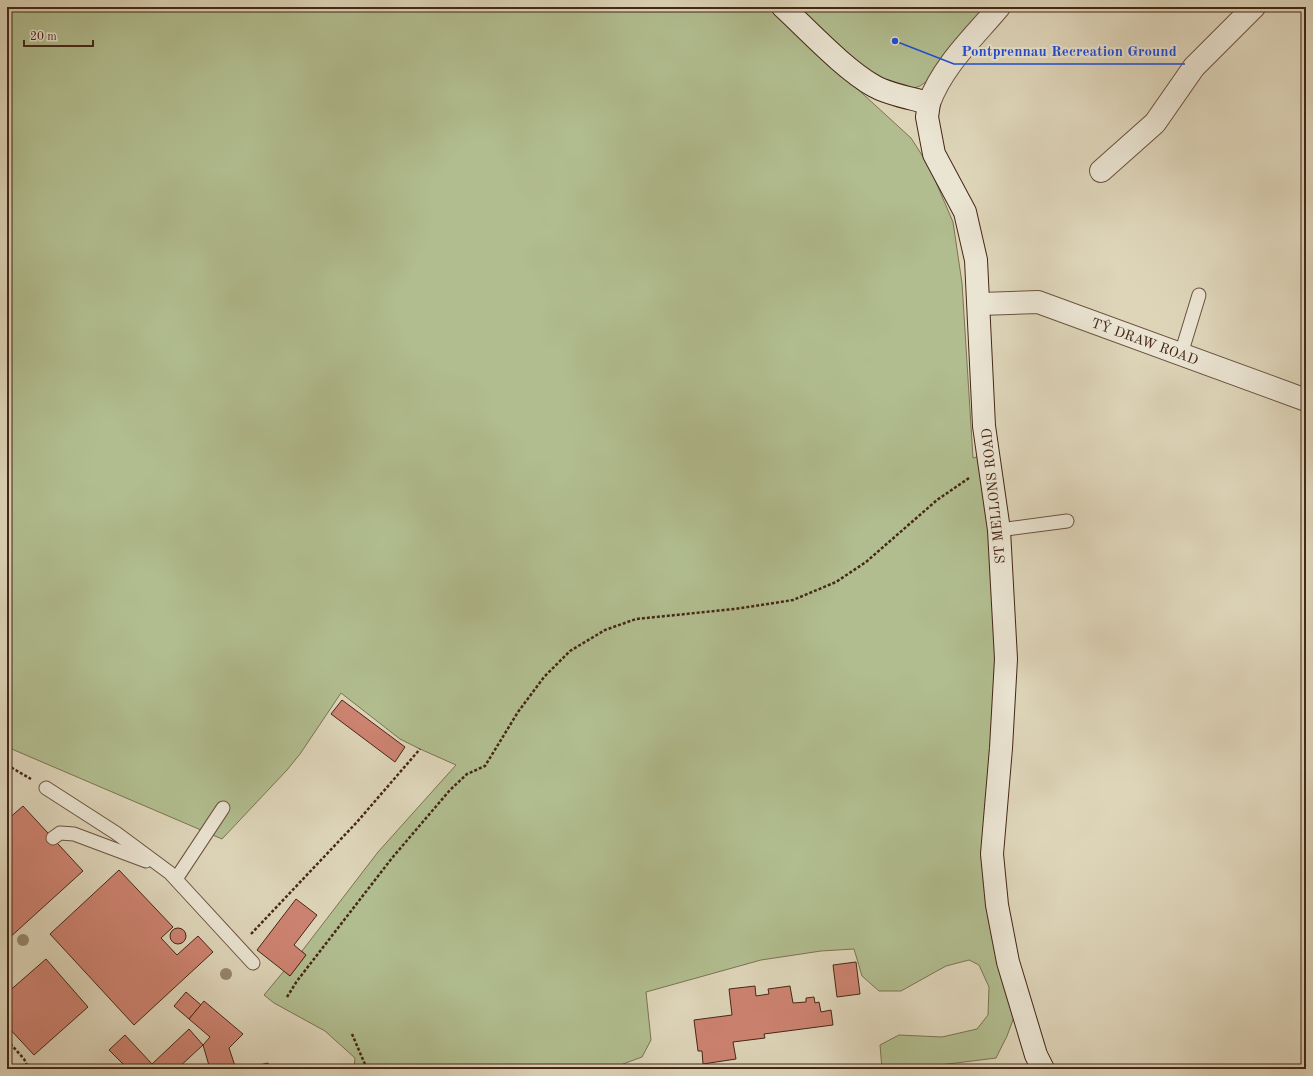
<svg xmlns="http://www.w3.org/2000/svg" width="1313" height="1076" font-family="'Old Standard TT',serif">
	<rect width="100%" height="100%" fill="#ded5b9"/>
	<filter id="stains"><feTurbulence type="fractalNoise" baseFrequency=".005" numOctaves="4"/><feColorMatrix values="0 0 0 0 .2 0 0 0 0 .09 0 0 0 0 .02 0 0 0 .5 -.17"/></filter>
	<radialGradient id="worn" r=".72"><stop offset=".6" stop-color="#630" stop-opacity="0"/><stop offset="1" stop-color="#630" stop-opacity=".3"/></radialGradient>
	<g fill="#b1bd8f" stroke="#7c7252">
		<polygon points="7,7 768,7 911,138 929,166 953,222 962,283 973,458 988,454 999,530 992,854 1020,1001 1007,1036 996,1058 908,1069 882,1069 880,1045 899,1035 942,1037 977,1029 988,1015 989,987 979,965 969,960 946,966 901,991 879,991 862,976 854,949 821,951 761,960 646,992 651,1040 642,1057 623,1064 623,1069 354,1069 355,1058 325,1031 274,1003 264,995 284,971 290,976 306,955 302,951 378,852 456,765 420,749 400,739 341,693 300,754 287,770 222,839 7,747"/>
		<polygon points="797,7 987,7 934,69 927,81 920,86 912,89 895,85 864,69"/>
	</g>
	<g fill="#cd8371" stroke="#462716">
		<polygon points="342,700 405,747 395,762 331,714"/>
		<polygon points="23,806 83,871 7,940 7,820"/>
		<polygon points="119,870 173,927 161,938 177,955 198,936 213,952 134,1025 50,934"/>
		<polygon points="296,899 317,915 294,945 306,955 290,976 257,950"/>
		<circle cx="178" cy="936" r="8"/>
		<polygon points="46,959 88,1007 34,1055 7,1026 7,993"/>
		<polygon points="856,962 860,994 837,997 833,965"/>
		<polygon points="755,986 756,996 769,994 768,989 790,986 793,1003 806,1002 806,998 814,997 815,1003 819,1002 821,1012 831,1010 833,1025 764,1034 765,1038 733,1042 736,1059 703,1064 702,1051 698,1051 694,1020 732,1015 729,989"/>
		<polygon points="186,992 201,1005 189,1019 174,1006"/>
		<polygon points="204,1001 243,1034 229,1048 236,1069 210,1069 203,1045 210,1037 189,1019"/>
		<polygon points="189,1029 203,1045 177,1069 128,1069 109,1050 125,1035 152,1064"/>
		<polygon points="268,1063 270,1069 241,1069"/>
	</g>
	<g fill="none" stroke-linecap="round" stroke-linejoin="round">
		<defs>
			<g id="service">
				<polyline points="1181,354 1199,295"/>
				<polyline points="999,530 1067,521"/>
				<polyline points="46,788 116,833 170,873 253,963"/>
				<polyline points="53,838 60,833 74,834 146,861"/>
				<polyline points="176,879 223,808"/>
			</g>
			<g id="minor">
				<polyline points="1101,171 1155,123 1194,67 1254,7"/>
				<polyline points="980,304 1038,302 1306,400"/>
			</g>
			<path id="tertiary" d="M 929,103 C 943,65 974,37 999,7"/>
			<path id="secondary" d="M 783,7 C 809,31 844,69 874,86 C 890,95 911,98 929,103 L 927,117 L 934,154 L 965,212 L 976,260 L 984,426 L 999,530 L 1006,659 L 1001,748 L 992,854 L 997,905 L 1008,962 L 1036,1055 L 1043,1069"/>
		</defs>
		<use href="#service" stroke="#6c523f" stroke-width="15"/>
		<use href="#minor" stroke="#6c523f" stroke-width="24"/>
		<use href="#tertiary" stroke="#6c523f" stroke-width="24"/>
		<use href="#secondary" stroke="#462716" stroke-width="24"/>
		<g stroke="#462716" stroke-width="2.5" stroke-dasharray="3 2" stroke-linecap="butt">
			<polyline points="7,765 31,779"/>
			<polyline points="251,934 357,822 420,749"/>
			<polyline points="287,997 297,981 392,858 450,790 467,774 485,766 518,712 544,677 570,651 605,630 636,619 735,609 793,600 836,582 866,562 937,500 969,478"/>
			<polyline points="352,1034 367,1069"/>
			<polyline points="7,1040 24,1059 29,1069"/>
		</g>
		<use href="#service" stroke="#eae4d2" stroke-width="13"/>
		<use href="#minor" stroke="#eae4d2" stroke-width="22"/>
		<use href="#tertiary" stroke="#eae4d2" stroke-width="22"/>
		<use href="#secondary" stroke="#eae4d2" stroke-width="22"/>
	</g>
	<g fill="#96866d">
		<circle cx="23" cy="940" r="6"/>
		<circle cx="226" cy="974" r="6"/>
	</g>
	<g text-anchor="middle" stroke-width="4" stroke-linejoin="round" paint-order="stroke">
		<g font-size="14" fill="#462716" stroke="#eae4d2">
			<text transform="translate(1145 341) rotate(20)" y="5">TŶ DRAW ROAD</text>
			<text transform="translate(993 496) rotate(-96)" y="5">ST MELLONS ROAD</text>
		</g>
	</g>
	<path fill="none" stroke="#1d4ed8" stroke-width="1.5" d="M895 41L954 64H1185"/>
	<circle fill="#1d4ed8" stroke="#eae4d2" stroke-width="1.5" cx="895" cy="41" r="4"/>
	<g font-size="15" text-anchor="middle" font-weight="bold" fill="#1d4ed8" stroke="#eae4d2" stroke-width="4" stroke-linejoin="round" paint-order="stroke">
		<text x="1069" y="56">Pontprennau Recreation Ground</text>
	</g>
	<rect width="1313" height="1076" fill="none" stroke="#ded5b9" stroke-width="24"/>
	<rect x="8" y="8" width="1297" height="1060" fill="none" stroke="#462716" stroke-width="2"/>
	<rect x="12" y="12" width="1289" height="1052" fill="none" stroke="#462716"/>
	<path d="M24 40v6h69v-6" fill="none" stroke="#462716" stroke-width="2"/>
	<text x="30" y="40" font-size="12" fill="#462716" stroke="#eae4d2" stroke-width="3" paint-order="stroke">20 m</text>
	<rect width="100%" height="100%" filter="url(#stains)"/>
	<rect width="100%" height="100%" fill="url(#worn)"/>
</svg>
